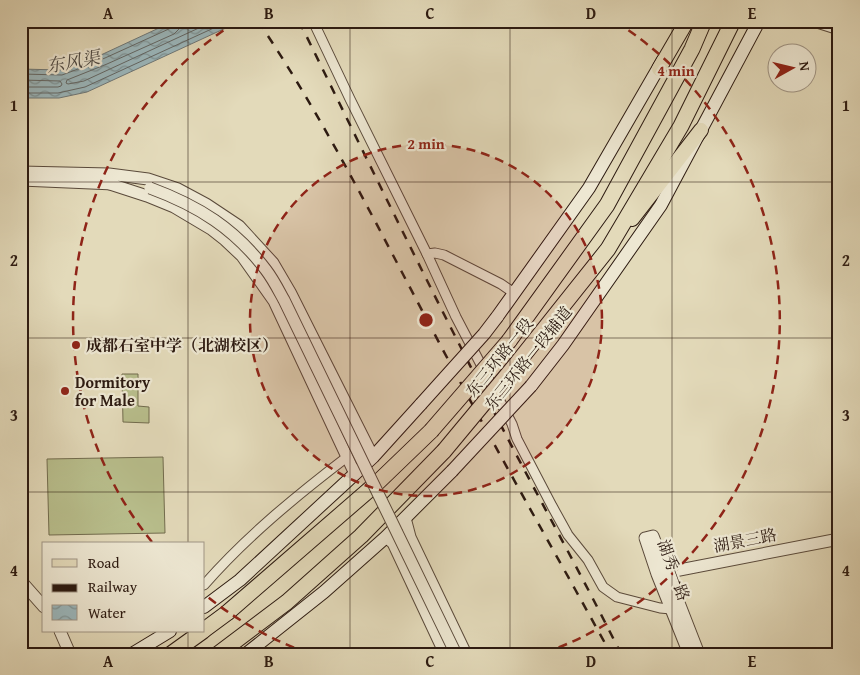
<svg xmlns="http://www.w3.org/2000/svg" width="860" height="675" font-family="'Gentium Book Plus','Noto Serif SC',serif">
	<defs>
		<pattern id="water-waves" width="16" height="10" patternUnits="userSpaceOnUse" patternTransform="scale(1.25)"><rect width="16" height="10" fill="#9bb7bc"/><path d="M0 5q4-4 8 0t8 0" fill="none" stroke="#7f9497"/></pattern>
	</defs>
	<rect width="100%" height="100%" fill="#e3daba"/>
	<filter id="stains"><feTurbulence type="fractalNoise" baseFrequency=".004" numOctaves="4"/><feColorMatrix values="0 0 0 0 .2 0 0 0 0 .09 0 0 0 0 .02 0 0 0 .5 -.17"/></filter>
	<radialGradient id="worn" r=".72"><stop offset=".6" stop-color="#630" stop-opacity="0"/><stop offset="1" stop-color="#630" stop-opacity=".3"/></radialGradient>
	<g fill="#b8be8c" stroke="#726c4e">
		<polygon points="122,374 138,374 138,406 149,407 149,423 123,422"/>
		<polygon points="163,457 165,533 49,535 47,459"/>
	</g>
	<polygon fill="url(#water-waves)" stroke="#6f7878" points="174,21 241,21 87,92 59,98 21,98 21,69 60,70 76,65 103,54"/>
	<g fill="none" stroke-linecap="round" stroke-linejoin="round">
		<g stroke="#646866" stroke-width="1">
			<polyline points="180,21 179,29 174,34 107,64 67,80 66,83 68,84 84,81 214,21"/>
			<polyline points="21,74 62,75 78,69 105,58 171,28 174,25 174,21"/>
			<polyline points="21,80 60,81 62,84 61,86 58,87 21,87"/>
			<polyline points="21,93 58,93 85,87 229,21"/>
		</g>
		<defs>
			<g id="minor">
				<polyline points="313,21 350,99 427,254 456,317 512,424 517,439 552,506 568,535 588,560 603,587 617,597 660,608 671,609"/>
				<polyline points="427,254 435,253 444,255 501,284 514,293"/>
				<path d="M 204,585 C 246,537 296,496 347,457"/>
			</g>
			<g id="tertiary">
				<polyline points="814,21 839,29"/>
				<polyline points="21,172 109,174 148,179 178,189 206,204 239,226 273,263 290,292 373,457"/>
				<polyline points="21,180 114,184"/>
				<polyline points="107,183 147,196 174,207 211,229 225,240 242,256 274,301 355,474"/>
				<polyline points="405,518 410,537 466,654"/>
				<polyline points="386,537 393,543 445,654"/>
				<polyline points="659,574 839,539"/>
				<polyline points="21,581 44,607"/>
				<polyline points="60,631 70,654"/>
				<polyline points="689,654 657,574 645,538 653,536 699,654"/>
			</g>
			<g id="secondary">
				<polyline points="497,317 589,188 663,60"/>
				<polyline points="531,386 563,345 661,205 759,21"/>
				<polyline points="204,607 240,580 344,484 373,457 421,404"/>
				<polyline points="132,654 170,631"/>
				<polyline points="246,654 324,592 386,537 452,471"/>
			</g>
			<g id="primary">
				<polyline points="659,69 687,21"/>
				<polyline points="632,219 701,130"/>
			</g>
			<g id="trunk">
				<polyline points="509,341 607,205 692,49 704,21"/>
				<polyline points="518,362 608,249 681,126 733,21"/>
				<polyline points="204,630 227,613 377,483 431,431"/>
				<polyline points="171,654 203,631"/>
				<polyline points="218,654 287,602 361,536 444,451"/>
			</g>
		</defs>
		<use href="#minor" stroke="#5a4a3b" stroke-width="11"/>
		<use href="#tertiary" stroke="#5a4a3b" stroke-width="13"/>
		<use href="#secondary" stroke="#2c1a11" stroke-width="14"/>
		<use href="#primary" stroke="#2c1a11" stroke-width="16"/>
		<use href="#trunk" stroke="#2c1a11" stroke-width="17"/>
		<use href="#minor" stroke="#ede7d2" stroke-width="9"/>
		<use href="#tertiary" stroke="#ede7d2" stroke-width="11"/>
		<use href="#secondary" stroke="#ede7d2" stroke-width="12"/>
		<use href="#primary" stroke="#e3daba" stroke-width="14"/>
		<use href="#trunk" stroke="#e3daba" stroke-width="15"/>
		<g stroke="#2c1a11" stroke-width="2.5" stroke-dasharray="9 9" stroke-linecap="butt">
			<path d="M 258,21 C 325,120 378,228 434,333 C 491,441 552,547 611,654"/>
			<path d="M 299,21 C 363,151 426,281 493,410 C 535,492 580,571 621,654"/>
		</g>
		<defs>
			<path id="tertiary-bridge" d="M 150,188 C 199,206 235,229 266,270 C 273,279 279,291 284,300 L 456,654"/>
			<g id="secondary-bridge">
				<polyline points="421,404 484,334 497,317"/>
				<polyline points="452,471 531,386"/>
			</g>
			<g id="trunk-bridge">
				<polyline points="431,431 509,341"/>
				<polyline points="444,451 518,362"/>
			</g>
		</defs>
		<use href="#tertiary-bridge" stroke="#5a4a3b" stroke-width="13" stroke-linecap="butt"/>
		<use href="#secondary-bridge" stroke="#2c1a11" stroke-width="14" stroke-linecap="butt"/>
		<use href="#trunk-bridge" stroke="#2c1a11" stroke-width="17" stroke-linecap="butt"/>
		<use href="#tertiary-bridge" stroke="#ede7d2" stroke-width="11"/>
		<use href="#secondary-bridge" stroke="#ede7d2" stroke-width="12"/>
		<use href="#trunk-bridge" stroke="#e3daba" stroke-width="15"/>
	</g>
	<path fill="none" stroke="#2c1a11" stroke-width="1" stroke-opacity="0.55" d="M 188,21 L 188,544M 350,21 L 350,654M 510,21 L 510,654M 672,21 L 672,654M 21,182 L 839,182M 21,338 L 839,338M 21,492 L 839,492M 188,631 L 188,654"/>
	<circle cx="426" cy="320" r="176" fill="#8f2418" fill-opacity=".12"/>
	<g fill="none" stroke="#8f2418" stroke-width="2.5" stroke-dasharray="9 6">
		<circle cx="426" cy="320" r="176"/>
		<path d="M308 653A353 353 0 0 1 204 594M152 542A353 353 0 0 1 236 22M616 22A353 353 0 0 1 544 653"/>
	</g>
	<g fill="#8f2418" stroke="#ede7d2" stroke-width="2">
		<circle cx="76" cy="345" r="5"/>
		<circle cx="65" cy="391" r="5"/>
	</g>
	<g text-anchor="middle" stroke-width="4.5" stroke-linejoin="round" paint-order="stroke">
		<g font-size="16" font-weight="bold" fill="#2c1a11" stroke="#ede7d2" text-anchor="start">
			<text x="86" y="351">成都石室中学（北湖校区）</text>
			<text x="75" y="388">Dormitory<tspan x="75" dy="18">for Male</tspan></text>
		</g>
		<g font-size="16" fill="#2c1a11" stroke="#ede7d2">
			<text transform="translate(499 357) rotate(-51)" y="6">东三环路一段</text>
			<text transform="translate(528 358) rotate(-51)" y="6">东三环路一段辅道</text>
			<text transform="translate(745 540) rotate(-11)" y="6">湖景三路</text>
			<text transform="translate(674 570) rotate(70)" y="6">湖秀一路</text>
		</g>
		<g font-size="18" font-style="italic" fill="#4d4944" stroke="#ede7d2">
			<text transform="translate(73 62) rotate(-10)" y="6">东风渠</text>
		</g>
	</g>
	<circle cx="426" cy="320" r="8" fill="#8f2418" stroke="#ede7d2" stroke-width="2.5"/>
	<g font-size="15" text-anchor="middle" font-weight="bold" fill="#8f2418" stroke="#ede7d2" stroke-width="4.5" stroke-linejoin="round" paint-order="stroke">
		<text x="676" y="76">4 min</text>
		<text x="426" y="149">2 min</text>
	</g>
	<rect width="860" height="675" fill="none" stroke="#e3daba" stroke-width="55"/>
	<rect x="42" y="542" width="162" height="90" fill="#ede7d2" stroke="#a09585"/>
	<rect x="52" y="559" width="25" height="8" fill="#e3daba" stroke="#a09585"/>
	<text x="88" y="568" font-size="15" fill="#2c1a11">Road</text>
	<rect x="52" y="584" width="25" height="8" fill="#2c1a11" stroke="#a09585"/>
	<text x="88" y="592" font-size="15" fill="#2c1a11">Railway</text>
	<rect x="52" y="605" width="25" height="15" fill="url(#water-waves)" stroke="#a09585"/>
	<text x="88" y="618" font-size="15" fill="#2c1a11">Water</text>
	<g transform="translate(792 68) rotate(82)"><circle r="24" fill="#ede7d2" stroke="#a09585"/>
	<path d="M0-4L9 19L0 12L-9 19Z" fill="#8f2418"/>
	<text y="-8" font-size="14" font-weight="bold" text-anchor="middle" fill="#2c1a11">N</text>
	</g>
	<rect x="28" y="28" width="804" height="620" fill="none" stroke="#2c1a11" stroke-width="2"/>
	<g font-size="16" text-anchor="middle" font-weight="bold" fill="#2c1a11">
		<text x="108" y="19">A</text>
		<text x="269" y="19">B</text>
		<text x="430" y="19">C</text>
		<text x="591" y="19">D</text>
		<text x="752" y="19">E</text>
		<text x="14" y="111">1</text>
		<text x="846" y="111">1</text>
		<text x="14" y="266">2</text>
		<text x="846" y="266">2</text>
		<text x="14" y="421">3</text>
		<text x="846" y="421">3</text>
		<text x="14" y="576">4</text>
		<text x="846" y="576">4</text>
		<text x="108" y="667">A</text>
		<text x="269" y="667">B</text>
		<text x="430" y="667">C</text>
		<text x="591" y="667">D</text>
		<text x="752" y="667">E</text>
	</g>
	<rect width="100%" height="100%" filter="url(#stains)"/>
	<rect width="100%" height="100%" fill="url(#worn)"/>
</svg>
